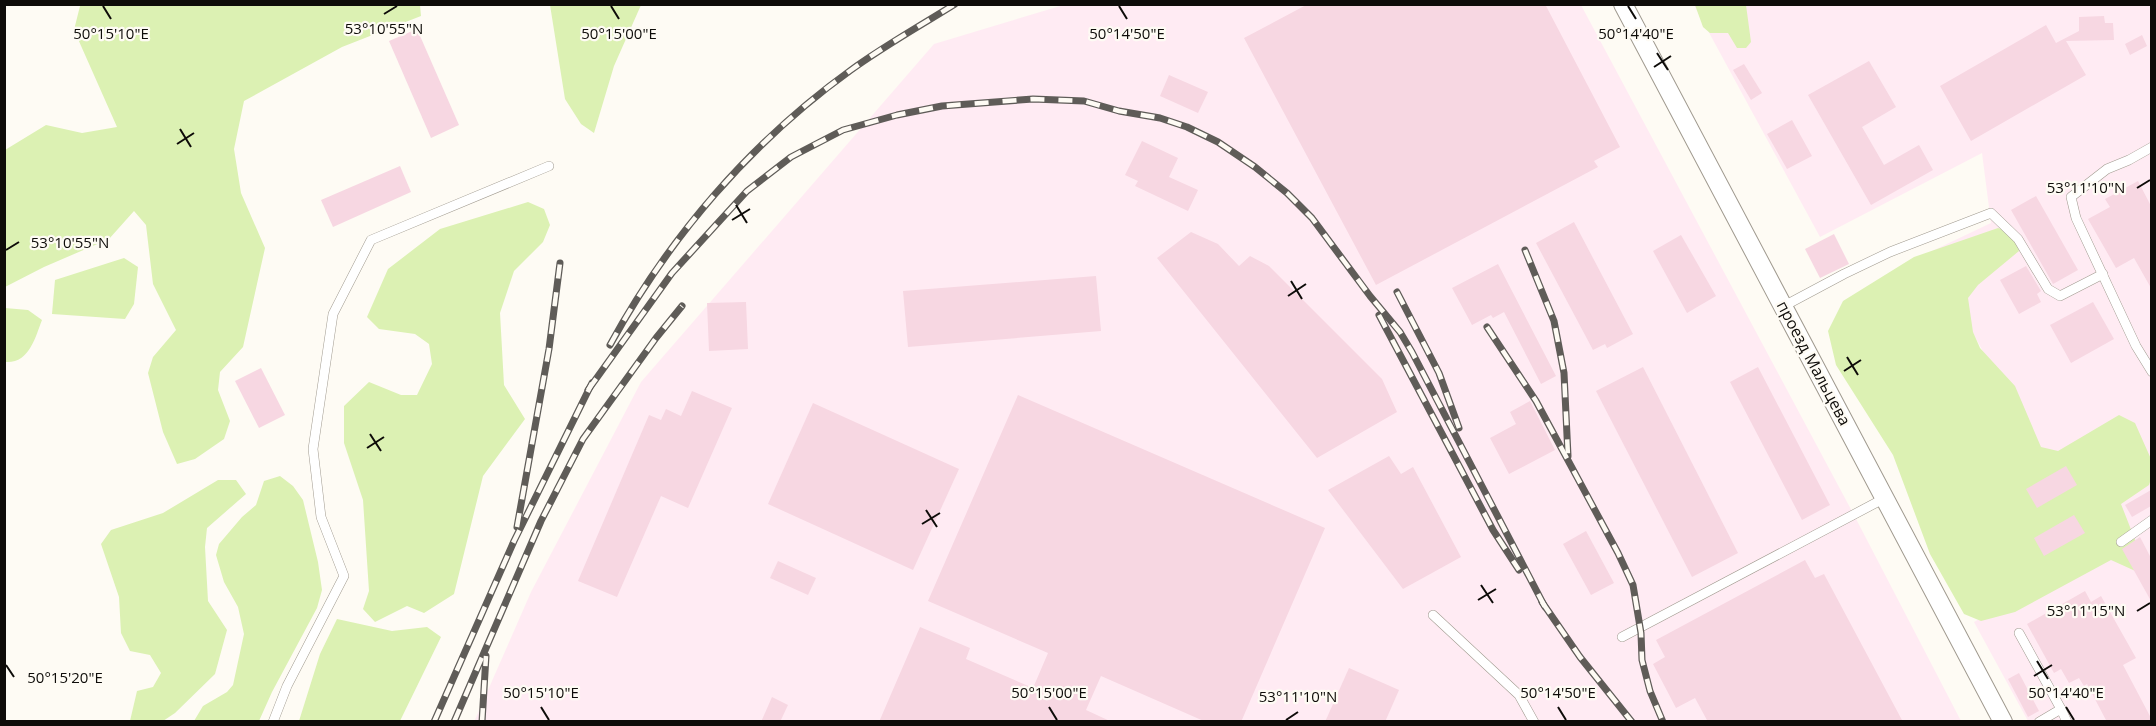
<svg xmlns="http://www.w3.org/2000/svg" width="2156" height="726" font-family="'Open Sans',sans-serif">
	<rect width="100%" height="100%" fill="#fefbf4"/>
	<g fill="#ffebf3">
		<polygon points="1067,4 1581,5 1854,515 1961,721 474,722 531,592 641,382 934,44"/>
		<polygon points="1694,5 2151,5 2151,721 2028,721 1974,622 2093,558 1930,252 1991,223 1982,153 1820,237"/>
	</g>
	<g fill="#dcf1b3">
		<polygon points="550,5 641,5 614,66 594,133 581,124 565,99"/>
		<polygon points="1695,5 1746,5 1751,42 1746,48 1737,48 1728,33 1710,33 1703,27"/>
		<polygon points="80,6 420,5 421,16 342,47 244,101 234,149 241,193 265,248 243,347 220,372 218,390 230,421 224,439 195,459 177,464 163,432 148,373 153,357 176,330 153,284 146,225 134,211 109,239 44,267 5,287 5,150 46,125 82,133 117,127 74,30"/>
		<polygon points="528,202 544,209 550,225 543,242 514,271 500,313 504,385 525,419 483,476 454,594 424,613 407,606 375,622 363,609 369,591 363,500 344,443 344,406 369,382 401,395 417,395 432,364 429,344 415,334 379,329 367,317 388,269 440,229"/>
		<polygon points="1998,228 2015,234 2019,251 1978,285 1968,298 1973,332 1980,348 2015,386 2041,447 2058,451 2119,415 2135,423 2151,459 2151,479 2149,485 2121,504 2146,568 2142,574 2111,560 2015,612 1981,621 1964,614 1930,554 1893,455 1836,365 1828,331 1843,301 1914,257"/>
		<polygon points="124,258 138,267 134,304 125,319 52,314 55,280"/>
		<path d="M 5,308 L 28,310 L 42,320 C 35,338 29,364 5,362 Z"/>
		<polygon points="280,476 293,486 303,500 318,562 322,590 317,608 272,692 259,721 194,721 203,706 227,692 233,685 244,634 238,607 224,582 216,555 219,544 242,517 256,505 264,481"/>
		<polygon points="218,480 236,480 246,494 207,528 205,547 208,601 227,630 215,674 175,713 163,721 130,721 137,691 153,687 161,673 150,655 130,651 121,633 119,597 101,544 111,530 163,513"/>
		<polygon points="337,619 392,631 427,627 441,637 400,721 299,721 320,654"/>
	</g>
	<g fill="#f7d7e2">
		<polygon points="1308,4 1545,4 1620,147 1594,161 1598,167 1376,285 1244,38"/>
		<polygon points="2104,16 2105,23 2113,23 2114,40 2066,41 2086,75 1971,141 1940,86 2046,25 2056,43 2079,31 2079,17"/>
		<polygon points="417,29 459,125 431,138 389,41"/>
		<polygon points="2142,35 2147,46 2130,55 2125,44"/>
		<polygon points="1869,61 1896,107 1862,127 1884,165 1919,145 1933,170 1871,205 1808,95"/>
		<polygon points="1744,64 1762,93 1751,100 1733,70"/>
		<polygon points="1169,75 1208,92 1198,113 1160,96"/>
		<polygon points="1792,120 1812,156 1787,169 1767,134"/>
		<polygon points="1142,141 1178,158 1169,177 1198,190 1188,211 1135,186 1138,181 1125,175"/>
		<polygon points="400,166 411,192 333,227 321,200"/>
		<polygon points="2138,181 2151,206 2151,288 2134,258 2116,268 2088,219 2110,207 2105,199"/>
		<polygon points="2036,196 2078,270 2053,284 2011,210"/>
		<polygon points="1574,222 1633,334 1607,348 1605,344 1593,350 1536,243"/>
		<polygon points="1191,232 1218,244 1239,266 1250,256 1269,266 1382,379 1397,412 1317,458 1157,258"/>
		<polygon points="1834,234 1849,264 1820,278 1805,249"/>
		<polygon points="1681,235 1716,296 1687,313 1653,251"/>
		<polygon points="1498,264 1556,376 1541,384 1504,312 1493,318 1491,315 1472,325 1452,288"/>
		<polygon points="2026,266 2041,291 2037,294 2041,302 2019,314 2000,280"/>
		<polygon points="1096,276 1101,331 908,347 903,291"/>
		<polygon points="746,302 748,349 709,351 707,303"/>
		<polygon points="2093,302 2114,339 2071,363 2050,325"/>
		<polygon points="1643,367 1738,553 1692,577 1596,391"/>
		<polygon points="1758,367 1830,505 1802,520 1730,382"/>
		<polygon points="261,368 285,415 259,428 235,381"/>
		<polygon points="692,391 732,408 688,508 661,496 617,597 578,581 649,415 661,420 666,409 681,416"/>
		<polygon points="1018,395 1325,528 1241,722 1206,722 1101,676 1086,710 1112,722 879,722 920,627 970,648 966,659 1033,688 1048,653 928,601"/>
		<polygon points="1530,401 1555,450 1509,474 1490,438 1516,424 1510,412"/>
		<polygon points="813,403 959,469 913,570 768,504"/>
		<polygon points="1389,456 1401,474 1413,467 1461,557 1403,589 1328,490"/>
		<polygon points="2066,466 2077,485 2037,508 2026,489"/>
		<polygon points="2151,490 2151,506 2132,517 2125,505"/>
		<polygon points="2074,515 2085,533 2044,556 2034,538"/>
		<polygon points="1586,531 1614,583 1591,595 1563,544"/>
		<polygon points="2140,537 2151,558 2151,601 2122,549"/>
		<polygon points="1805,560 1815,578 1824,574 1903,722 1708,722 1695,698 1676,708 1653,664 1665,657 1656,640"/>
		<polygon points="778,561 816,578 808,595 770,578"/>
		<polygon points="2085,591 2091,602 2101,596 2136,658 2123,665 2151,718 2151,722 2107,722 2087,684 2084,686 2079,678 2069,683 2061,669 2054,673 2027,624"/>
		<polygon points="1349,668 1399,690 1385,722 1325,722"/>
		<polygon points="2019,673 2039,711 2028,717 2008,679"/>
		<polygon points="772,697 788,705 780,722 761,722"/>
	</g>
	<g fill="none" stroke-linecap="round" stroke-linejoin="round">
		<defs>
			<g id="service">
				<polyline points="2152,147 2129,160 2107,169 2071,197 2076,218 2136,346 2152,372"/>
				<polyline points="1784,306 1844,274 1890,252 1991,213 2018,239 2048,289 2060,296 2103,274"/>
				<polyline points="2121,542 2152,520"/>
				<polyline points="1433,615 1519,695 1534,722"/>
				<polyline points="2019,633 2061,709 2039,722"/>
				<polyline points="1622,637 1885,498"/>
				<polyline points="2061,709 2067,722"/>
				<polyline points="273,722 287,686 344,576 321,517 313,449 333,314 371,240 549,166"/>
			</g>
			<polyline id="minor" points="1623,4 2003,722"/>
		</defs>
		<use href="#service" stroke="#a09a8f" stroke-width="10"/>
		<use href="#minor" stroke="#a09a8f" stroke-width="20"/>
		<use href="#service" stroke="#fff" stroke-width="9"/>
		<use href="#minor" stroke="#fff" stroke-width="18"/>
		<defs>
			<g id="rail">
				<polyline points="1525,250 1554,321 1564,373 1568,456"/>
				<polyline points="1397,292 1439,373 1459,428"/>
				<polyline points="1379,315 1493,530 1519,570"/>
				<polyline points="1487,327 1536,401 1618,553 1633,585 1641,633 1642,660 1650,691 1663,722"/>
				<path d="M 610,345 C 669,237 751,142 851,70 C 884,46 920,26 955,4"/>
				<polyline points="588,390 672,273 747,191 791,157 843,130 897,115 942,106 1033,99 1084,101 1119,111 1160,118 1187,127 1218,142 1255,167 1287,193 1312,218 1370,296 1400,332 1412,352 1545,607"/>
				<polyline points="517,527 549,349 560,263"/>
				<polyline points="1542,602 1580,657 1632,722"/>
				<polyline points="434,722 514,541 592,383"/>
				<polyline points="454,722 541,521 583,439 656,338 682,306"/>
				<polyline points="482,722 486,656"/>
			</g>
		</defs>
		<use href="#rail" stroke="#5f5c58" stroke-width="7"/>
		<use href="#rail" stroke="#fefbf4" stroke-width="4.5" stroke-dasharray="14" stroke-linecap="butt"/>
	</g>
	<path fill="none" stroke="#0e0c09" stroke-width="2" d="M 103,6 L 111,19M 611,6 L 619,19M 1119,6 L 1127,19M 1628,6 L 1636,19M 384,14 L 397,6M 1657,53 L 1668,70M 1654,67 L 1671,56M 180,129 L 191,147M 177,144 L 194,133M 2137,188 L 2150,180M 736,205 L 747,223M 732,220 L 750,209M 6,250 L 19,242M 1291,281 L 1302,299M 1288,296 L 1306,284M 1847,357 L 1858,375M 1844,371 L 1861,360M 370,434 L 381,451M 367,448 L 384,437M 926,510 L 937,527M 922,524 L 940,513M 1481,585 L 1493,603M 1478,600 L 1496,589M 2137,611 L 2150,603M 2037,661 L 2048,679M 6,665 L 14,677M 2034,676 L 2052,665M 541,707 L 549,720M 1049,707 L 1057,720M 1558,707 L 1566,720M 2066,707 L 2074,720M 1286,720 L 1298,712"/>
	<g text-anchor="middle" stroke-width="4.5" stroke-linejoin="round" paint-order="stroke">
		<g font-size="16" fill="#0e0c09" stroke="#fefbf4">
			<text transform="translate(1814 363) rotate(62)" y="6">проезд Мальцева</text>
		</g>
	</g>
	<g font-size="15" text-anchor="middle" fill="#0e0c09" stroke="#fefbf4" stroke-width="4.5" stroke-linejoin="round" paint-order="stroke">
		<text x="384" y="34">53°10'55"N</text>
		<text x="111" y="39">50°15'10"E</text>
		<text x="1127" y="39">50°14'50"E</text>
		<text x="619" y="39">50°15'00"E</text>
		<text x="1636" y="39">50°14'40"E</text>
		<text x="2086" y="193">53°11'10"N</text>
		<text x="70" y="248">53°10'55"N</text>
		<text x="2086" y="616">53°11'15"N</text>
		<text x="65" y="683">50°15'20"E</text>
		<text x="541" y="698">50°15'10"E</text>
		<text x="1049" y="698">50°15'00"E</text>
		<text x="1558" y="698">50°14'50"E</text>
		<text x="2066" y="698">50°14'40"E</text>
		<text x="1298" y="702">53°11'10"N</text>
	</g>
	<rect width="2156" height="726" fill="none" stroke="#0e0c09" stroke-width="12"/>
</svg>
